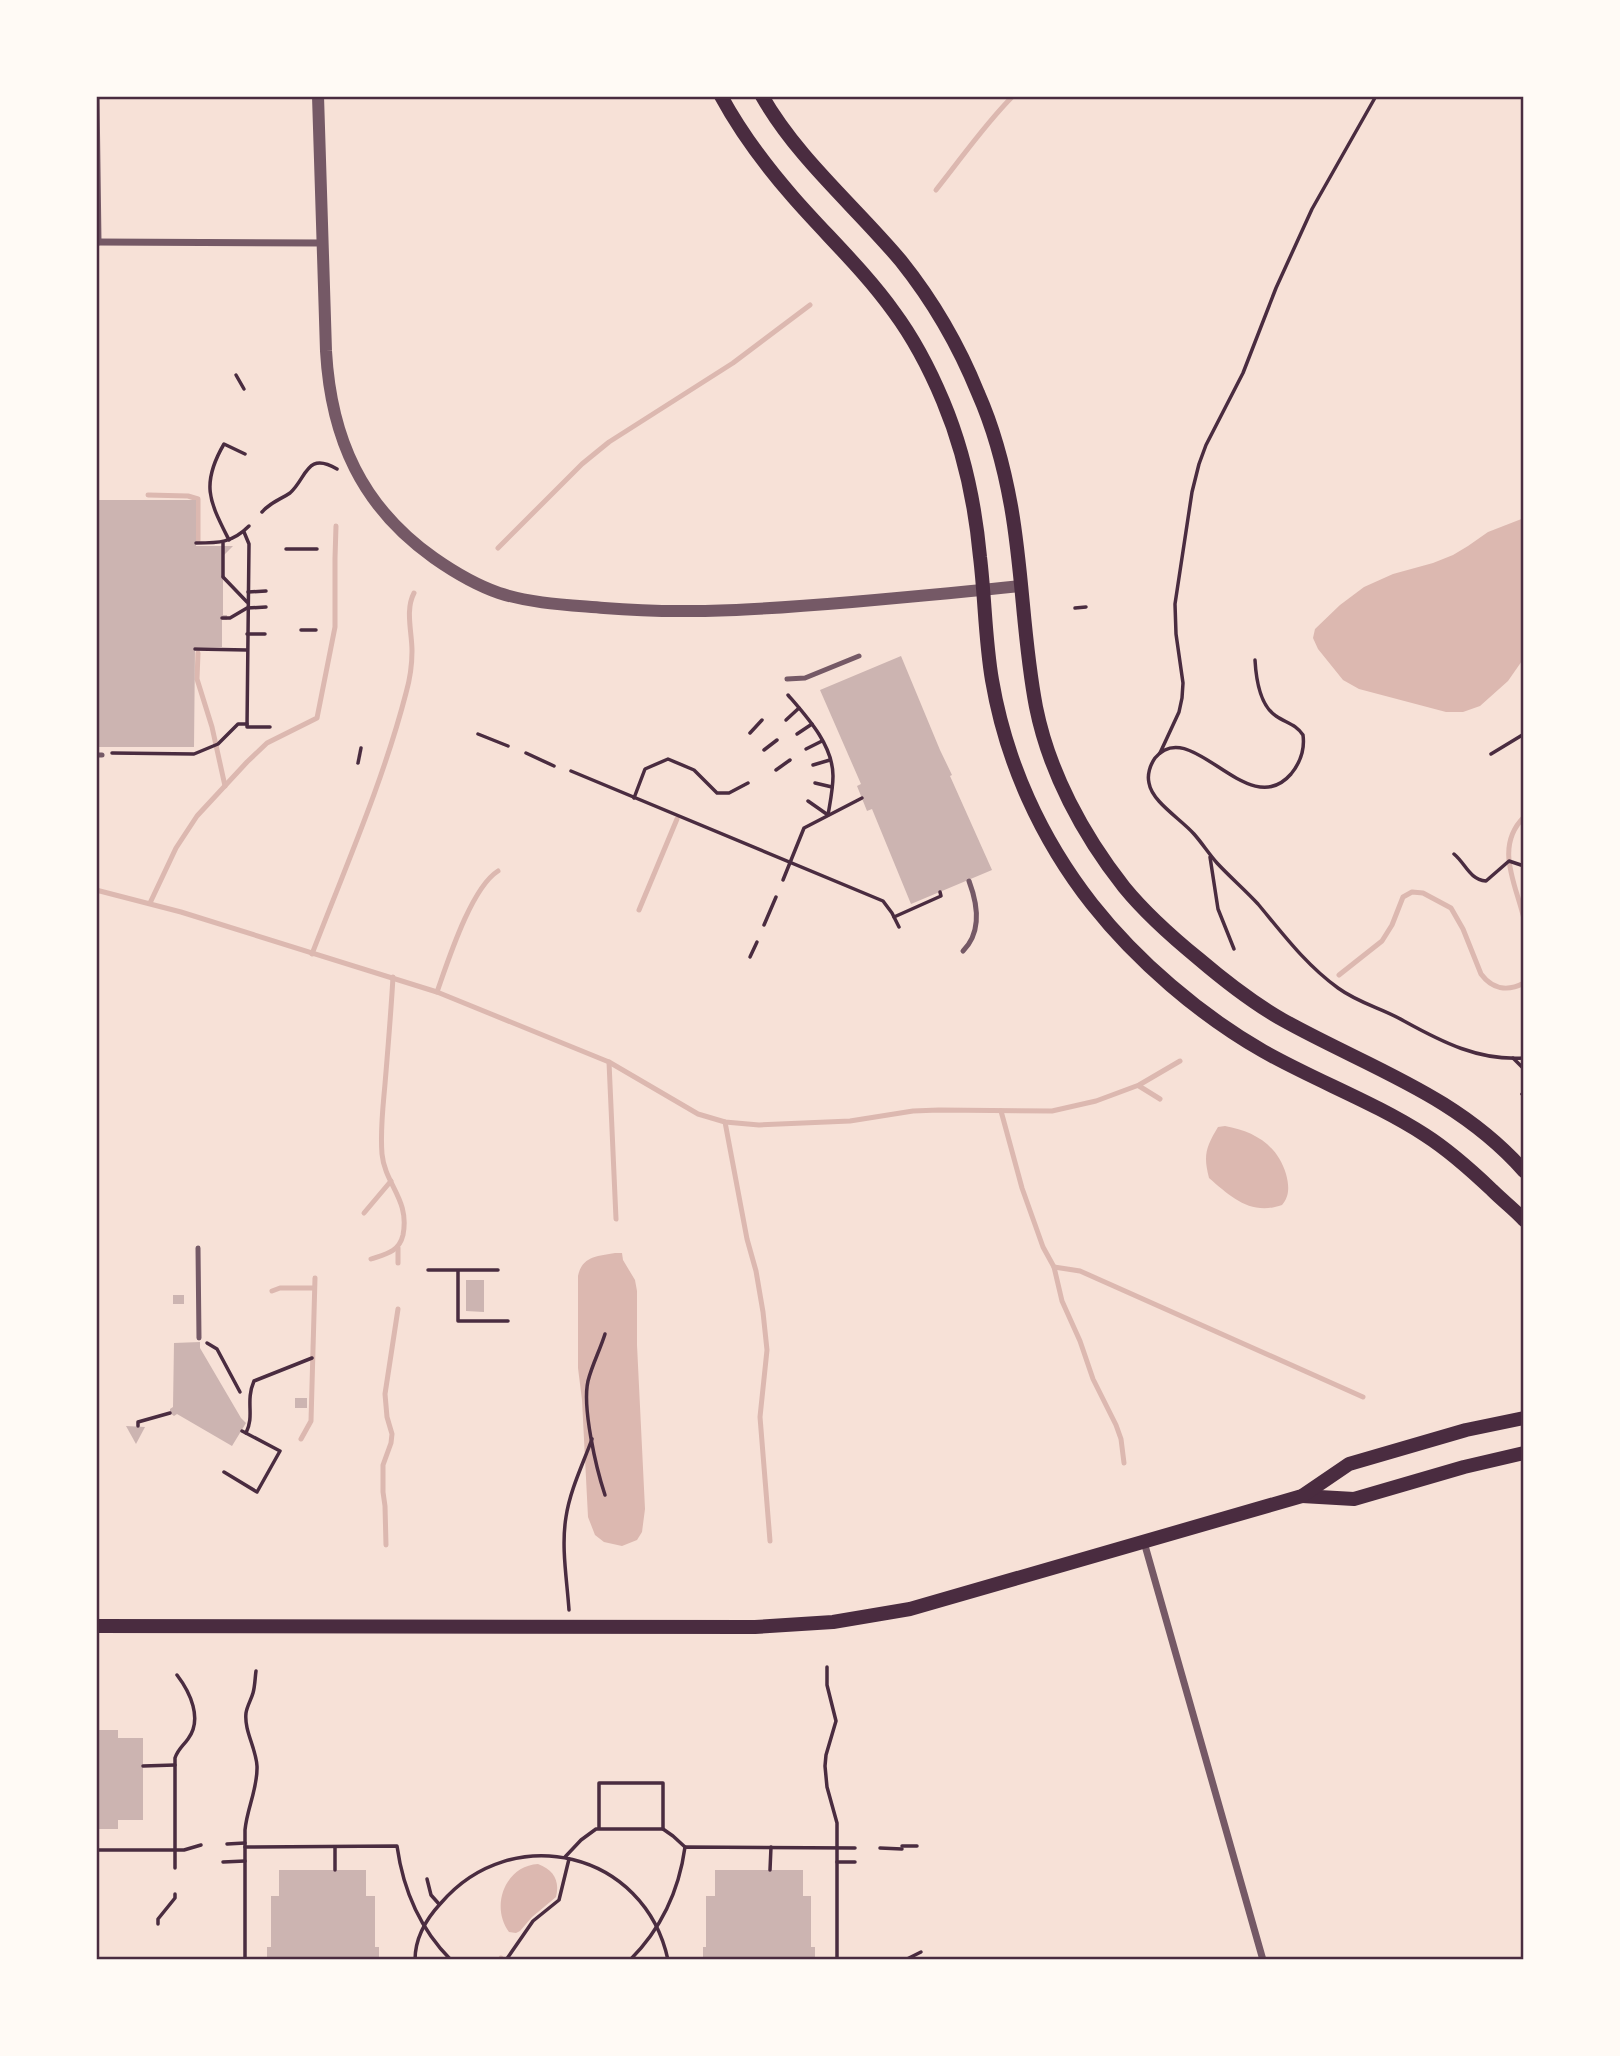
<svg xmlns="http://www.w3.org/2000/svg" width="1620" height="2056" font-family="'Space Grotesk',sans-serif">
	<rect width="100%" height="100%" fill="#f7e1d7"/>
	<g fill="#dcb8b0">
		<polygon points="1524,518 1524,658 1508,681 1480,706 1463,712 1446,712 1359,689 1343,680 1318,649 1313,638 1315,629 1340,605 1364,587 1393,574 1433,563 1453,555 1468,546 1488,532"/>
		<path d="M 1225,1126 C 1253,1131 1277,1144 1286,1174 C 1289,1185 1290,1196 1282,1205 C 1251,1216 1231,1197 1209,1178 C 1203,1155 1206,1147 1218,1127 Z"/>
		<path d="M 615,1253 L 622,1253 L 623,1260 L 635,1280 L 637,1291 L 637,1345 L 645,1509 L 642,1532 L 637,1540 L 622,1546 L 604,1542 L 595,1535 L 588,1517 L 582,1400 L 578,1368 L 578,1276 C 582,1256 598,1256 615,1253 Z"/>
		<path d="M 538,1864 C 554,1870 560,1881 556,1897 L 532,1917 L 520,1931 L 516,1933 L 509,1932 C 490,1906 505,1866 538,1864 Z"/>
	</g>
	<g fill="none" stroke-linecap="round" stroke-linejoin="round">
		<g stroke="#dcb8b0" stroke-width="5">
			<path d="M 936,190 C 961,159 984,125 1013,96"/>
			<polyline points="148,495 188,496 198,499 198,540"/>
			<polyline points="498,548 582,464 609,442 733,363 810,305"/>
			<polyline points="198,653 197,679 212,727 225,786"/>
			<path d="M 1524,817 C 1494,847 1516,884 1524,919"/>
			<polyline points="96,890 181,912 437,992 609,1062 698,1114 725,1122 759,1125 850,1121 913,1111 939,1110 1052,1111 1096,1101 1139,1085 1180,1061"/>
			<polyline points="150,903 176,848 197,816 247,762 267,743 317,718 335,627 335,558 336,526"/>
			<polyline points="639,910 677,819"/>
			<path d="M 312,954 C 345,868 383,782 406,693 C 410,679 412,665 412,651 C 412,632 405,610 414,593"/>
			<path d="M 1339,975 L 1382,941 L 1392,925 L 1403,897 L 1412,892 L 1423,893 L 1451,908 L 1463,929 L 1481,974 C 1492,989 1507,992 1524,983"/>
			<path d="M 437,992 C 448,961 471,888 498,871"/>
			<polyline points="609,1062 616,1219"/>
			<polyline points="1139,1086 1160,1099"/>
			<polyline points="1001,1111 1022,1188 1043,1247 1054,1267 1062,1301 1080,1341 1093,1379 1116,1425 1121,1439 1124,1463"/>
			<polyline points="725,1122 747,1239 756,1271 763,1312 767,1350 760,1417 770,1541"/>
			<polyline points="364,1213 391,1181"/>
			<polyline points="398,1248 398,1263"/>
			<path d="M 371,1259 C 386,1254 399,1252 403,1235 C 410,1199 385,1185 382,1154 C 380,1131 383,1107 385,1084 C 388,1048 391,1012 393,977"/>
			<polyline points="1054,1267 1080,1271 1363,1397"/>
			<polyline points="272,1291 280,1288 314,1288"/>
			<polyline points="301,1439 311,1421 315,1278"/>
			<polyline points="386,1545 385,1506 383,1492 383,1465 391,1443 392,1434 387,1417 385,1394 398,1309"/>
			<polyline points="500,1960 501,1958"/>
		</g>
	</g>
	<g fill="#ccb4b1">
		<polygon points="96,500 196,500 196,546 233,546 223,556 223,615 227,615 227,620 222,620 222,647 195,647 194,747 96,747"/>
		<polygon points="901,656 940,750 952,775 950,776 992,870 911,904 872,809 867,811 857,786 861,784 820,690"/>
		<polygon points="466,1280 484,1280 484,1312 466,1311"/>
		<rect x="173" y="1295" width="11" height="9"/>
		<polygon points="200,1342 200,1348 241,1418 246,1423 232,1446 177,1414 174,1416 170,1413 170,1409 173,1407 174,1343"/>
		<rect x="295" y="1398" width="12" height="10"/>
		<polygon points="126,1426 145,1427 136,1444"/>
		<polygon points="96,1730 118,1730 118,1738 143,1738 143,1820 118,1820 118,1829 96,1829"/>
		<polygon points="279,1870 366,1870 366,1896 375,1896 375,1947 379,1947 379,1960 267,1960 267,1947 271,1947 271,1896 279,1896"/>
		<polygon points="715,1870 803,1870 803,1896 811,1896 811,1947 815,1947 815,1960 703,1960 703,1947 706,1947 706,1896 715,1896"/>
	</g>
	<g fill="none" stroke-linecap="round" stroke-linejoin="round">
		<g stroke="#4a2c40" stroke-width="3.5">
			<polyline points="236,375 244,389"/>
			<path d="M 262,512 C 272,501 280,500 290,493 C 307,478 306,451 337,469"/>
			<polyline points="244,532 249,544 247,727 270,727"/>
			<path d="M 229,540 C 210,502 200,485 224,444 L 245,454"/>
			<path d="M 196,543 C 219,543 232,543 249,526"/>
			<polyline points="223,543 223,576"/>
			<polyline points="286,549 317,549"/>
			<polyline points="223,577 247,602"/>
			<polyline points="248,592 266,591"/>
			<polyline points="1075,608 1086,607"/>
			<polyline points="222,618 230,618 247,608 266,607"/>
			<polyline points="301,630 316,630"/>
			<polyline points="247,634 265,634"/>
			<polyline points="195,649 247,650"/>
			<path d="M 1255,660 C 1256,678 1259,705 1276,716 C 1286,723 1296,724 1303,735 C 1305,750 1300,763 1291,774 C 1248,824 1191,714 1155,758 C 1150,765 1147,775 1149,783 C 1152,802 1181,819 1194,834 C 1202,843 1209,854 1217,863 C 1230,877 1245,890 1258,904 C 1283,934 1306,965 1338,988 C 1360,1004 1382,1008 1404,1021 C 1442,1042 1479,1061 1524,1058"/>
			<path d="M 788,695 C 807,717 833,745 833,776 C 833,789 830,803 828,815 L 808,801"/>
			<polyline points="786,720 799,708"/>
			<polyline points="750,733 762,720"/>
			<polyline points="478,734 508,746"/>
			<polyline points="797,734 812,724"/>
			<polyline points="806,749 822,741"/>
			<polyline points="764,750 777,740"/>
			<polyline points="112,753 194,754 218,744 238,724 247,724"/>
			<polyline points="526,753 554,766"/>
			<polyline points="1160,753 1179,712 1182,698 1183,683 1176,634 1175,604 1192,492 1199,464 1206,445 1243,373 1276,288 1312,209 1376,96"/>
			<polyline points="1491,754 1524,734"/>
			<polyline points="358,763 361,748"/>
			<polyline points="813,765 830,760"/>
			<polyline points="776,770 790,760"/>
			<polyline points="571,771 883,901 892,913 899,927"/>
			<polyline points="815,783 832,787"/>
			<polyline points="634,798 645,769 668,759 694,770 717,793 729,793 748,783"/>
			<path d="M 1454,854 C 1466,864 1469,879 1486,881 L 1509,861 L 1524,866"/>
			<polyline points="1210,857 1218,909 1234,949"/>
			<polyline points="783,880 804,828 862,798"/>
			<polyline points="894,917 941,896 940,892"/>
			<polyline points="764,925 776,897"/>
			<polyline points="750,957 757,942"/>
			<polyline points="1513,1058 1524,1069"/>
			<polyline points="1522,1094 1524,1095"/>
			<polyline points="428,1270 498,1270"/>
			<polyline points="458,1271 458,1321 508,1321"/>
			<polyline points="207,1343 217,1349 240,1392"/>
			<polyline points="138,1426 138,1422 170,1413"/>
			<path d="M 246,1433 C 255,1415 245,1402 254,1381 L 312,1358"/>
			<polyline points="224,1472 257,1492 280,1451 242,1431"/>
			<path d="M 605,1495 C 596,1468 582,1407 588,1381 C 592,1365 600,1350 605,1334"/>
			<path d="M 569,1610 C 567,1580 561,1547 566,1517 C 570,1490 583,1464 592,1439"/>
			<polyline points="827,1667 827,1685 836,1721 826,1755 825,1766 827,1787 837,1823 837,1960"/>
			<polyline points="143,1766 175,1765"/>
			<polyline points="663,1829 673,1836 685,1847"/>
			<polyline points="227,1844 245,1843"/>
			<polyline points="902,1846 917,1846"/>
			<path d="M 245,1847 L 397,1846 C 403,1889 420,1929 451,1960"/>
			<polyline points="880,1848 902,1849"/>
			<polyline points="96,1850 184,1850 201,1845"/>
			<polyline points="565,1857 581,1840 596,1829 663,1829 663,1783 599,1783 599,1829"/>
			<polyline points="223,1862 245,1861"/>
			<polyline points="837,1862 855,1862"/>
			<path d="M 175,1868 L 175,1758 C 178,1749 183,1746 188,1739 C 203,1719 190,1692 177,1675"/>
			<polyline points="335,1870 335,1847"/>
			<polyline points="770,1870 771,1847"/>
			<polyline points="427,1879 431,1895 439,1904"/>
			<polyline points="158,1924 158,1919 175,1898 175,1894"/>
			<polyline points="227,1959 245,1959"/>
			<path d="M 245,1960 L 245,1830 C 247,1808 258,1788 257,1766 C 256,1748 244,1731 246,1713 C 247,1706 251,1700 253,1693 C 255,1686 255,1678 256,1671"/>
			<path d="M 415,1960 C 415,1938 426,1919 441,1903 C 512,1820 645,1851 668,1960"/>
			<polyline points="506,1960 533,1921 559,1900 569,1859"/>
			<path d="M 630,1960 C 661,1929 679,1891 685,1847 L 855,1848"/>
			<polyline points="905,1960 921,1952"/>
		</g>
		<g stroke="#755966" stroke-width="5">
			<polyline points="787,679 805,678 859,656"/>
			<polyline points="96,755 102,755"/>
			<path d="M 963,951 C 982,932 978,905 969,881"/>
			<polyline points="198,1248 199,1338"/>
		</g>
		<g stroke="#755966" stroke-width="7">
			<polyline points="96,96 98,242"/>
			<polyline points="96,242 322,243"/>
			<polyline points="1144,1542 1263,1960"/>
		</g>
		<path stroke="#755966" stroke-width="12" d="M 318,96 L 326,351 C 331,439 362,507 434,558 C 454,572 476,585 499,593 C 533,604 569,605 604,608 C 687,615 769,609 852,602 C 908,597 964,592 1020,586"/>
		<g stroke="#4a2c40" stroke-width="14">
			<path d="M 721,96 C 741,133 765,165 793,197 C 826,235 864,270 894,312 C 914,339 930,370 943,401 C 964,451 975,503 980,557 C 985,598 985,639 992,680 C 1006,762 1041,839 1092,904 C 1137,961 1200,1015 1263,1051 C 1316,1081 1374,1102 1425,1135 C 1450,1151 1471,1170 1492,1190 C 1503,1201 1514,1209 1524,1220"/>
			<path d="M 762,96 C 798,159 855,206 901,261 C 933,301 959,346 978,393 C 994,429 1004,467 1011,506 C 1023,573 1023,640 1036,707 C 1049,772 1083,835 1124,887 C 1146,914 1172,937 1199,959 C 1226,982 1253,1003 1283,1020 C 1369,1068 1457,1095 1524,1171"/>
			<polyline points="1302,1496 1354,1499 1464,1467 1524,1453"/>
			<polyline points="96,1626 755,1627 833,1622 910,1609 1302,1496 1349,1464 1466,1430 1524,1418"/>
		</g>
	</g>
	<rect width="1620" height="2056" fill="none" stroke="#fffaf5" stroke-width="196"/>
	<rect x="98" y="98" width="1424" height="1860" fill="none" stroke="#4a2c40" stroke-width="2.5"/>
</svg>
